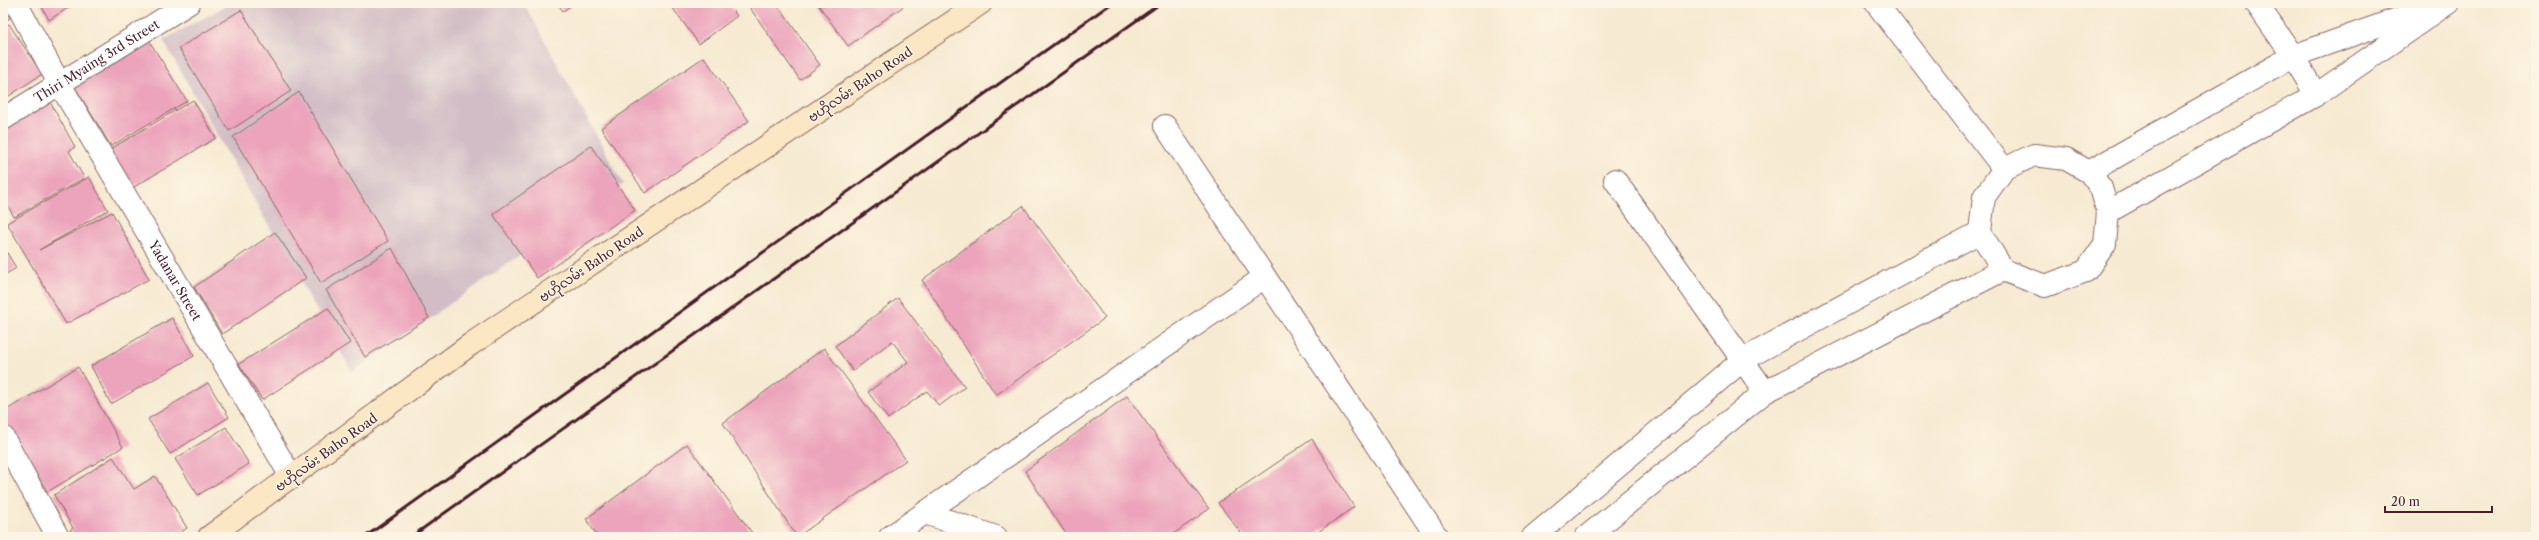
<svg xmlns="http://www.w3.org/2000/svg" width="2539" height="540" font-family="'Libre Caslon Text','Noto Sans Myanmar',serif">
	<rect width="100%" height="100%" fill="#fcf5e5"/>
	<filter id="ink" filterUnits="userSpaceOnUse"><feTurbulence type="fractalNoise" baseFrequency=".025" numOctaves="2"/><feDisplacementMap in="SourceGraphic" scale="8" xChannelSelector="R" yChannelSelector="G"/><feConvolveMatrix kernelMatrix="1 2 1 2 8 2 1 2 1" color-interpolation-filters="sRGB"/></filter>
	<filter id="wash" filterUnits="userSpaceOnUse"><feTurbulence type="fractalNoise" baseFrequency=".012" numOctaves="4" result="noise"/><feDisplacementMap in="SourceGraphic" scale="16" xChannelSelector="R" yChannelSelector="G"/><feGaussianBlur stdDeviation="0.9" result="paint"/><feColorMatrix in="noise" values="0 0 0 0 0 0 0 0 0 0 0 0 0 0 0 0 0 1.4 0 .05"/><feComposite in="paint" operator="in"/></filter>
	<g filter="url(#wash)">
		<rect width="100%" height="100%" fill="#f7ead2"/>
		<polygon fill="#d2bdc6" points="231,3 524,3 623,184 352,372 163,40"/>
		<g id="blocks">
			<g fill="#eca4bc">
				<polygon points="40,3 76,3 49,20"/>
				<polygon points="557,3 575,3 563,11"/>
				<polygon points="669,3 728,3 737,16 699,44"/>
				<polygon points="757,3 776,3 820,65 800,80 750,8"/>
				<polygon points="817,3 908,3 848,46"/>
				<polygon points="3,5 10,18 3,22"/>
				<polygon points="241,10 291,91 229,131 179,48"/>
				<polygon points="9,24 42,74 3,100 3,28"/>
				<polygon points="148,39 187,101 111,146 73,84"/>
				<polygon points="704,57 749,121 645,193 601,128"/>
				<polygon points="299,92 388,241 321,283 233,137"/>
				<polygon points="193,100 216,138 129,190 107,151"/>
				<polygon points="50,102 75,147 69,151 84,178 14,217 3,197 3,129"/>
				<polygon points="591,146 635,210 537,278 493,214"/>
				<polygon points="89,177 108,210 39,250 112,212 149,279 66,324 7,223"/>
				<polygon points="1023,206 1105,318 996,395 922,280"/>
				<polygon points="275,232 306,278 222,334 194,287"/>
				<polygon points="3,246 16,268 3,276"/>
				<polygon points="392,248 429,318 365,357 326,290"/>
				<polygon points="898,298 965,387 939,406 927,391 888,419 868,392 908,362 892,341 853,371 835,346"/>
				<polygon points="328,308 350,343 262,400 239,364"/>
				<polygon points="172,318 194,356 111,404 91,366"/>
				<polygon points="824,348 906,460 797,537 723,423"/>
				<polygon points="78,367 123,447 47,492 3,418 3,412"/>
				<polygon points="208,383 229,417 170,454 148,419"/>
				<polygon points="1127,396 1209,509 1169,537 1068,537 1025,471"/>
				<polygon points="226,427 249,464 198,495 175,459"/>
				<polygon points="1312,439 1354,507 1311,537 1244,537 1218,503"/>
				<polygon points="687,444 755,537 598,537 586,519"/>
				<polygon points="113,457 134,489 155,476 187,528 174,537 75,537 70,530 73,528 54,495"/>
			</g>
		</g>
	</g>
	<g filter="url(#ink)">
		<use href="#blocks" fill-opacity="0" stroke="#876665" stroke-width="1"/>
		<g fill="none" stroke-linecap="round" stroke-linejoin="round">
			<defs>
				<g id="street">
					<path id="s1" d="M 16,3 L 59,83 L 292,478"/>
					<polyline points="1876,3 2004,169"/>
					<polyline points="2256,3 2293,56 2316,95"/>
					<path id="s2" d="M 3,119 L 189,3"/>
					<polyline points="1165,126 1437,537"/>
					<polygon points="2034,155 2066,159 2089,172 2101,188 2108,212 2105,244 2086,271 2045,286 2003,270 1980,232 1984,197 2004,169"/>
					<polyline points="2089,172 2293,56 2431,7"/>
					<polyline points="1615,180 1765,392"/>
					<polyline points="2108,212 2316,95 2448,3"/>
					<polyline points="3,437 58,537"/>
					<polyline points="925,513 996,537"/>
					<polyline points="890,537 1263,278"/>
					<polyline points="1533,537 1744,359 1980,232"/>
					<polyline points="1586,537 1765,392 2003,270"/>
				</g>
				<polyline id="secondary" points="209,537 471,344 981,3"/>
			</defs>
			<use href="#street" stroke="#876665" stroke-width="24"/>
			<use href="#secondary" stroke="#876665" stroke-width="24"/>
			<use href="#street" stroke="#fff" stroke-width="22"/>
			<use href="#secondary" stroke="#fbe7c3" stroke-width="22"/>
			<g stroke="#4a1f2b" stroke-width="3">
				<polyline points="365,537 1112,3"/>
				<polyline points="411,537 1161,3"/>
			</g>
		</g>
	</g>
	<g text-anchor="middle" stroke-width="3" stroke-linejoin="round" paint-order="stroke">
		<g font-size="13" fill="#4a1f2b" stroke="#fcf5e5">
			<text dy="5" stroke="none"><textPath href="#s2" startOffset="110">Thiri Myaing 3rd Street</textPath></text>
			<text transform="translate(860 84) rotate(-34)" y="5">ဗဟိုလမ်း Baho Road</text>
			<text transform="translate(591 264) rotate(-34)" y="5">ဗဟိုလမ်း Baho Road</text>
			<text dy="5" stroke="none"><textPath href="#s1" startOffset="320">Yadanar Street</textPath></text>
			<text transform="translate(326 452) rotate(-36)" y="5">ဗဟိုလမ်း Baho Road</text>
		</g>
	</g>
	<rect width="2539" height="540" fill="none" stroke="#fcf5e5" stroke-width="16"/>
	<path d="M2385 506v6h107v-6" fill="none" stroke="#4a1f2b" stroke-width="2"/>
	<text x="2391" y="506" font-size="12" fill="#4a1f2b" stroke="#fcf5e5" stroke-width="3" paint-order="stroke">20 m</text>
</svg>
